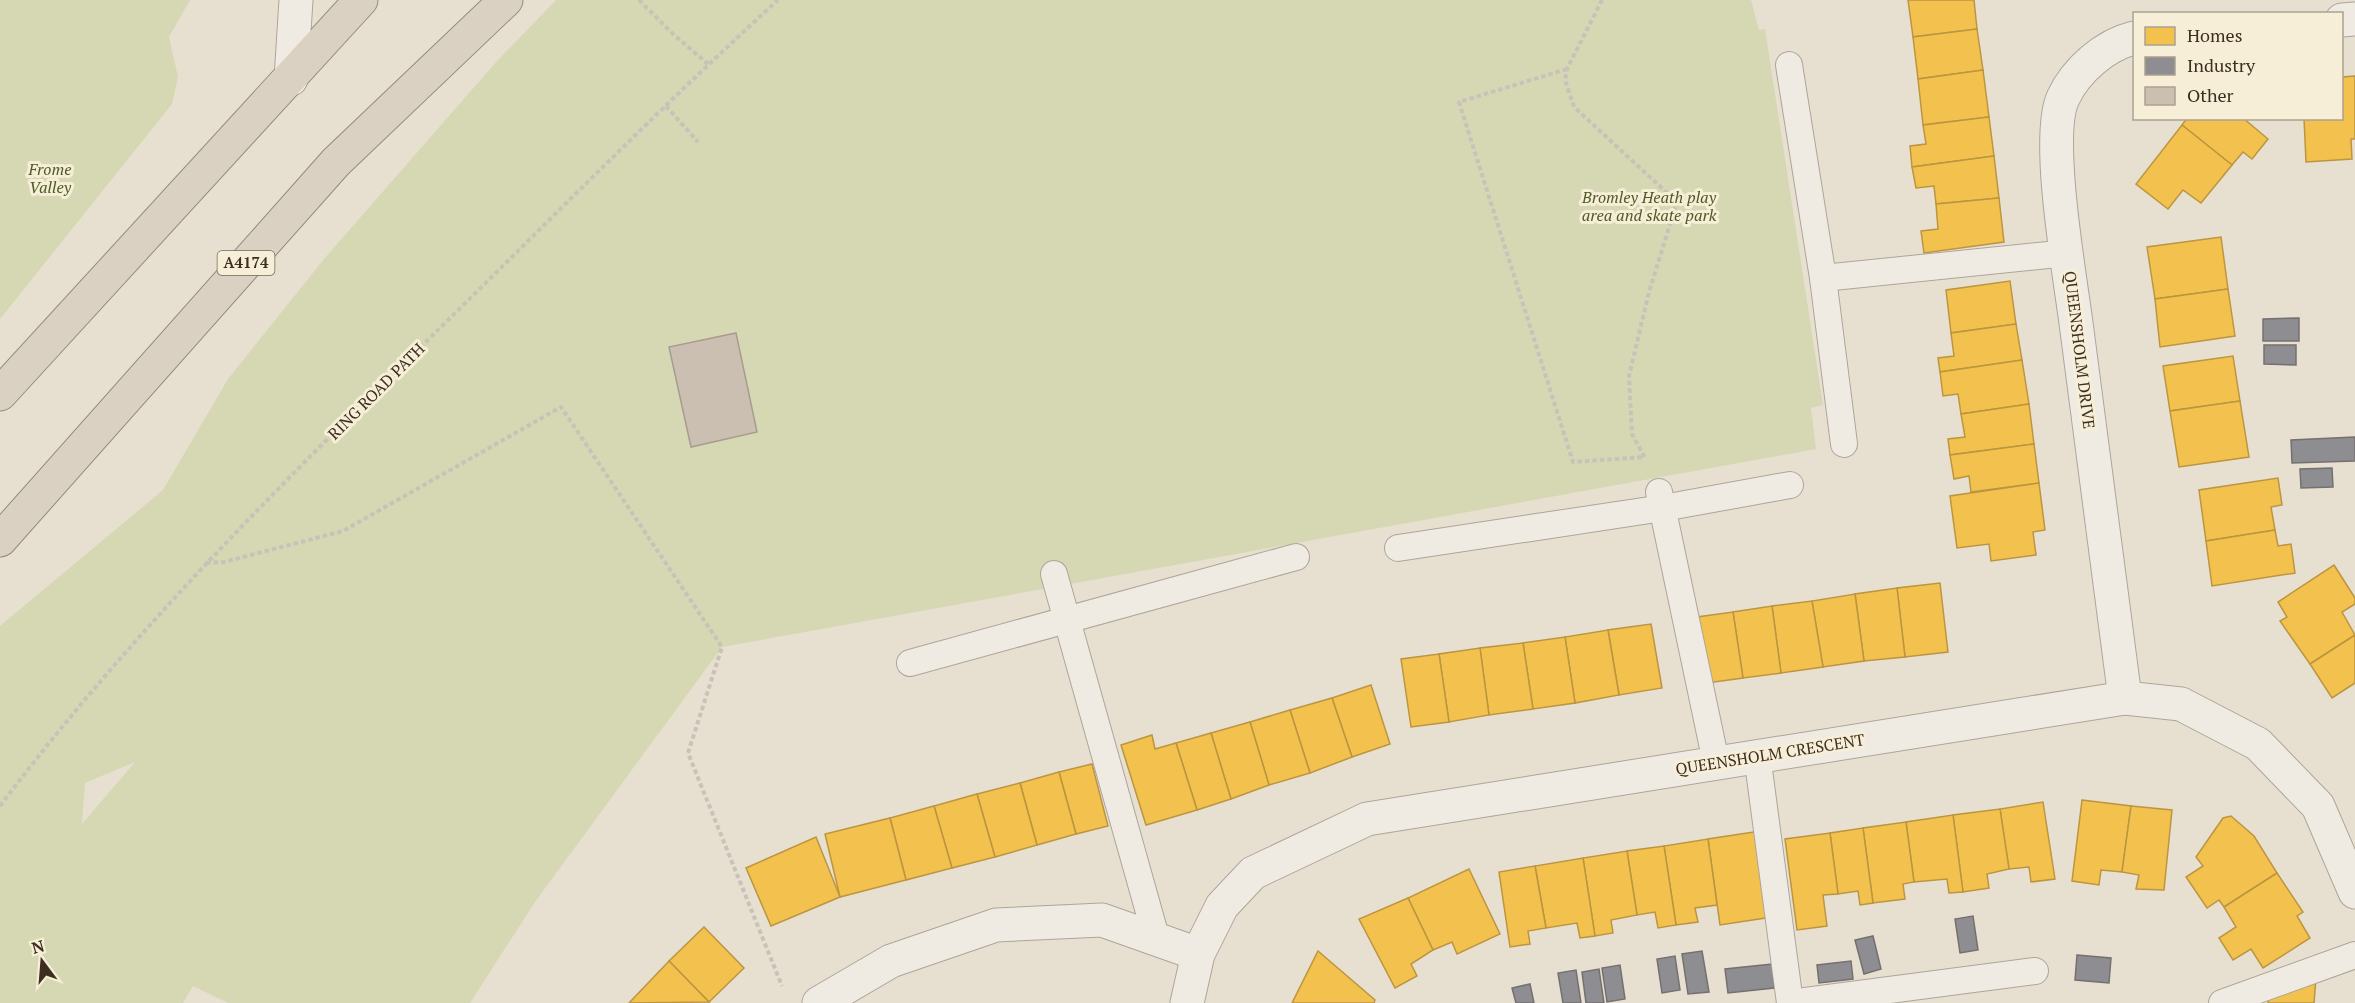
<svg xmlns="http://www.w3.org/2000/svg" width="2355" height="1003" font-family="'PT Serif',serif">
	<rect width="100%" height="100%" fill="#e7e0d1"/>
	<g fill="#d6d7b3" fill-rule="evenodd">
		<polygon points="0,0 190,0 169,37 178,77 172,104 0,319"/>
		<path d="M 556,0 L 1751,0 L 1759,30 L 1765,29 L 1823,405 L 1811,408 L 1816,449 L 722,647 L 535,902 L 470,1003 L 228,1003 L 193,986 L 183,1003 L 0,1003 L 0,626 L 163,490 L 228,379 L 324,259 L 497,61 ZM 135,762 L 82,824 L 85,783 Z"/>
	</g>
	<g fill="#f2c14e" stroke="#bc9540" stroke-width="1.5">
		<polygon points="1908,0 1974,0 1977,29 1913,37"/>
		<polygon points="1977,29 1983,70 1918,79 1913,37"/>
		<polygon points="1983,70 1989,117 1923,125 1918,79"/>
		<polygon points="2355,76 2355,139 2351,139 2352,159 2306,162 2304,118 2342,118 2342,77"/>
		<polygon points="1989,117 1994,156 1912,167 1910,146 1926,144 1923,125"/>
		<polygon points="2187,118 2243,118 2268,139 2252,159 2243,152 2232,165 2182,125"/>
		<polygon points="2182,125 2232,165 2201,203 2183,190 2168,209 2136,184"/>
		<polygon points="1994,156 1999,198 1936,204 1934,186 1916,188 1912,167"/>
		<polygon points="1999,198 2004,242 1924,253 1921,231 1938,229 1936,204"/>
		<polygon points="2221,237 2228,289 2155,299 2147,247"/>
		<polygon points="2010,281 2016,324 1951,333 1946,290"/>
		<polygon points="2228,289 2235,336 2160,347 2155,299"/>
		<polygon points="2016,324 2022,360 1940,372 1938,358 1954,356 1951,333"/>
		<polygon points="2233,356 2240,401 2170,411 2163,366"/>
		<polygon points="2022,360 2029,404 1961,414 1958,394 1943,396 1940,372"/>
		<polygon points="2240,401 2249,457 2179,467 2170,411"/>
		<polygon points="2029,404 2034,444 1950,455 1948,439 1965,437 1961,414"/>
		<polygon points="2034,444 2039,483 1971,492 1969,476 1954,479 1950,455"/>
		<polygon points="2278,478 2282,505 2271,507 2275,530 2206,541 2199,490"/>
		<polygon points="2039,483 2045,530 2033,532 2036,555 1991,561 1989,544 1957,548 1950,496"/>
		<polygon points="2275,530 2278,546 2291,544 2295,573 2212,586 2206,541"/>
		<polygon points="2334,565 2355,598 2355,604 2342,612 2355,635 2310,664 2280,621 2287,617 2278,602"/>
		<polygon points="1940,583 1948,652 1905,657 1897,588"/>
		<polygon points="1897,588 1905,657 1864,661 1855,594"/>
		<polygon points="1855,594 1864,661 1823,667 1812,601"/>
		<polygon points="1812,601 1823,667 1781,673 1772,606"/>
		<polygon points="1772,606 1781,673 1743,678 1733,612"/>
		<polygon points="1733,612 1743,678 1707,683 1697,617"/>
		<polygon points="1651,624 1662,688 1619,695 1608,630"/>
		<polygon points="1608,630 1619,695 1575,703 1565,637"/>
		<polygon points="2355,635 2355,683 2332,698 2310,664"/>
		<polygon points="1565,637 1575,703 1533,709 1523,643"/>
		<polygon points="1523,643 1533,709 1489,715 1480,648"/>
		<polygon points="1480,648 1489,715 1449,722 1439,654"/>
		<polygon points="1439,654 1449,722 1411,727 1401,659"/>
		<polygon points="1371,685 1390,744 1352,757 1332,698"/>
		<polygon points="1332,698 1352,757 1310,773 1290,710"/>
		<polygon points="1290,710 1310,773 1269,785 1250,722"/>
		<polygon points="1250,722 1269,785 1231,799 1211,733"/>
		<polygon points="1211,733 1231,799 1197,810 1176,743"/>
		<polygon points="1152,735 1155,749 1176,743 1197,810 1146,825 1121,745"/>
		<polygon points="1092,764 1108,826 1076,834 1059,772"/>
		<polygon points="1059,772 1076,834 1037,845 1020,783"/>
		<polygon points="1020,783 1037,845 995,857 977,794"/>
		<polygon points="977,794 995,857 952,868 934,806"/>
		<polygon points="2082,800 2131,806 2122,872 2101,870 2099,885 2072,881"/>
		<polygon points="2043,802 2055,879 2031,882 2029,867 2009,869 2000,809"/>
		<polygon points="934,806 952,868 906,880 890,818"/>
		<polygon points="2131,806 2172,810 2164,890 2136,889 2139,875 2122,872"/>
		<polygon points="2000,809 2009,869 1987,874 1989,888 1963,892 1953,815"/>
		<polygon points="1953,815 1963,892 1949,893 1947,879 1914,882 1906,822"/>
		<polygon points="2231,816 2254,836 2277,873 2224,907 2219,900 2207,908 2186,877 2203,866 2196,857 2223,818"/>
		<polygon points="890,818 906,880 840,897 825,834"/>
		<polygon points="1906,822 1914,882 1903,884 1905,899 1873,903 1863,828"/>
		<polygon points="1863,828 1873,903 1860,905 1858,891 1838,894 1830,833"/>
		<polygon points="1760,831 1772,917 1720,925 1708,839"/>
		<polygon points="1830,833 1838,894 1823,895 1827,926 1797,930 1785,839"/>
		<polygon points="816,837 840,897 771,926 746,868"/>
		<polygon points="1708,839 1717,905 1695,908 1698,922 1676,925 1664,846"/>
		<polygon points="1664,846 1676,925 1658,928 1655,912 1637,915 1627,851"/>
		<polygon points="1627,851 1637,915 1611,920 1613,933 1595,936 1583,858"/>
		<polygon points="1583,858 1595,936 1580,938 1577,923 1546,928 1535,866"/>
		<polygon points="1535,866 1546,928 1528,931 1530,944 1510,947 1499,872"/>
		<polygon points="1469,869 1500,934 1457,954 1452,942 1433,950 1408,898"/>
		<polygon points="2277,873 2303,912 2297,916 2310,938 2263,968 2251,949 2233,960 2219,938 2236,927 2224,907"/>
		<polygon points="1408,898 1433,950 1411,964 1417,976 1395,988 1359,919"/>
		<polygon points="704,927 744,968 709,1002 669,961"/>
		<polygon points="1318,951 1375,1000 1374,1003 1292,1003"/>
		<polygon points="669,961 709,1002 629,1003"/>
		<polygon points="2316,978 2314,1003 2268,1003 2269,992"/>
	</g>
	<g fill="#8d8d92" stroke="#757070" stroke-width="1.5">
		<polygon points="2299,318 2299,341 2263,341 2263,319"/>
		<polygon points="2264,345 2296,345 2296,365 2264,364"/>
		<polygon points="2355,437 2355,461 2292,463 2291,440"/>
		<polygon points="2332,468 2333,487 2301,488 2300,469"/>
		<polygon points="1973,916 1978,950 1960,953 1955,919"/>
		<polygon points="1873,936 1881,969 1864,974 1855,940"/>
		<polygon points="1702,951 1709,992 1688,994 1682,954"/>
		<polygon points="2077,955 2111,958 2109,983 2075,980"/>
		<polygon points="1675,956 1680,990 1662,993 1657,959"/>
		<polygon points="1851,961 1853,979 1819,983 1817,965"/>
		<polygon points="1772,964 1774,988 1728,993 1725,969"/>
		<polygon points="1620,965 1625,999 1607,1002 1602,968"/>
		<polygon points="1599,969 1604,1003 1586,1003 1582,972"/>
		<polygon points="1576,970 1581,1003 1563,1003 1558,973"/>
		<polygon points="1530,984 1534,1003 1516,1003 1512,988"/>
	</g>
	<polygon fill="#cbbfb2" stroke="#a89c90" stroke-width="1.5" points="736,333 757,432 691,447 669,347"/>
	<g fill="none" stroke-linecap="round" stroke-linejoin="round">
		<defs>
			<g id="lane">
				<polyline points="1789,65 1823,278 2067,253"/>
				<polyline points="1823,278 1844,444"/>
				<polyline points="1659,492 1716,762"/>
				<polyline points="1398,548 1663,508 1790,485"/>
				<polyline points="1054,574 1156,937"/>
				<polyline points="910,663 1296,557"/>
				<polyline points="1757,755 1790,1003 2035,971"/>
				<polyline points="2222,1003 2355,955"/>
			</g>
			<g id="street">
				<polyline points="2342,20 2355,19"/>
				<polyline points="291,79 296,0"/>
				<path d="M 2125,698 C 2109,573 2093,448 2076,323 C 2070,276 2045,137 2063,98 C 2076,70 2105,45 2134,38"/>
				<polyline points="819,1003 891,961 996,925 1102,920 1198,954"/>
				<polyline points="1187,1003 1198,954 1222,906 1253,873 1367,819 2125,698 2181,704 2258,744 2318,806 2355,892"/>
			</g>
			<g id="highway">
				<polyline points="0,394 361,0"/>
				<polyline points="0,540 336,162 506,0"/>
			</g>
		</defs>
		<use href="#lane" stroke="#ada599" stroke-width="28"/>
		<use href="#street" stroke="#ada599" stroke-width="35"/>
		<use href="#highway" stroke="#928b80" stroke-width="35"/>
		<g stroke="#c8c2b9" stroke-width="4" stroke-dasharray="4.5 3" stroke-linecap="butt">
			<polyline points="639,0 673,34 708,64"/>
			<polyline points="1602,0 1567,69 1565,80 1574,107 1677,202 1649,292 1629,376 1632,434 1645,458"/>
			<polyline points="1567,69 1459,102 1573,462 1644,457"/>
			<polyline points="666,106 698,142"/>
			<polyline points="206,563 224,562 343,531 561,407 722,647 688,753 782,986"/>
			<path d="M 0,806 C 131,632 287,478 442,326 C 554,216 663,105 778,0"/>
		</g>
		<use href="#lane" stroke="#efebe3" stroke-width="26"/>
		<use href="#street" stroke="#efebe3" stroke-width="33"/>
		<use href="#highway" stroke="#dad1c2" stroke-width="33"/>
	</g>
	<g text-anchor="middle" stroke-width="6" stroke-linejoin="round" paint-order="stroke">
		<rect fill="#f7eed8" stroke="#756857" stroke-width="1.5" x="217.5" y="251" width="57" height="24" rx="4.5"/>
		<g font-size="15" font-weight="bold" fill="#3d2e20">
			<text x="246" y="268">A4174</text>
		</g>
		<g font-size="16" font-style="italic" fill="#4d5a26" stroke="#f7eed8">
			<text x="50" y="175">Frome<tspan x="50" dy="18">Valley</tspan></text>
			<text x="1649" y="203">Bromley Heath play<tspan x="1649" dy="18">area and skate park</tspan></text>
		</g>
		<g font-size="16" fill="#3d2e20" stroke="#f7eed8">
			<text transform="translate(2080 350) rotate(83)" y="6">QUEENSHOLM DRIVE</text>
			<text transform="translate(376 391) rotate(-45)" y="6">RING ROAD PATH</text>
			<text transform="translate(1770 754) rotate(-9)" y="6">QUEENSHOLM CRESCENT</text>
		</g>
	</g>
	<rect x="2133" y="12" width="210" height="108" fill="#f7eed8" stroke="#ada18e" stroke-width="1.5"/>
	<rect x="2145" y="27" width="30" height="18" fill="#f2c14e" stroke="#ada18e" stroke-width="1.5"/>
	<text x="2187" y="42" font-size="18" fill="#3d2e20">Homes</text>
	<rect x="2145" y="57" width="30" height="18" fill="#8d8d92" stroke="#ada18e" stroke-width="1.5"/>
	<text x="2187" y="72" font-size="18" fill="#3d2e20">Industry</text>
	<rect x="2145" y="87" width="30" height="18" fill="#cbbfb2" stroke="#ada18e" stroke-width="1.5"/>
	<text x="2187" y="102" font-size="18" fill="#3d2e20">Other</text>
	<g transform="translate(42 961) rotate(344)" stroke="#f7eed8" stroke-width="4.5" paint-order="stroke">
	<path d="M0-4.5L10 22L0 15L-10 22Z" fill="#3d2e20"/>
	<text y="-9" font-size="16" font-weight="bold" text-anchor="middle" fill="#3d2e20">N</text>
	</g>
</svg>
